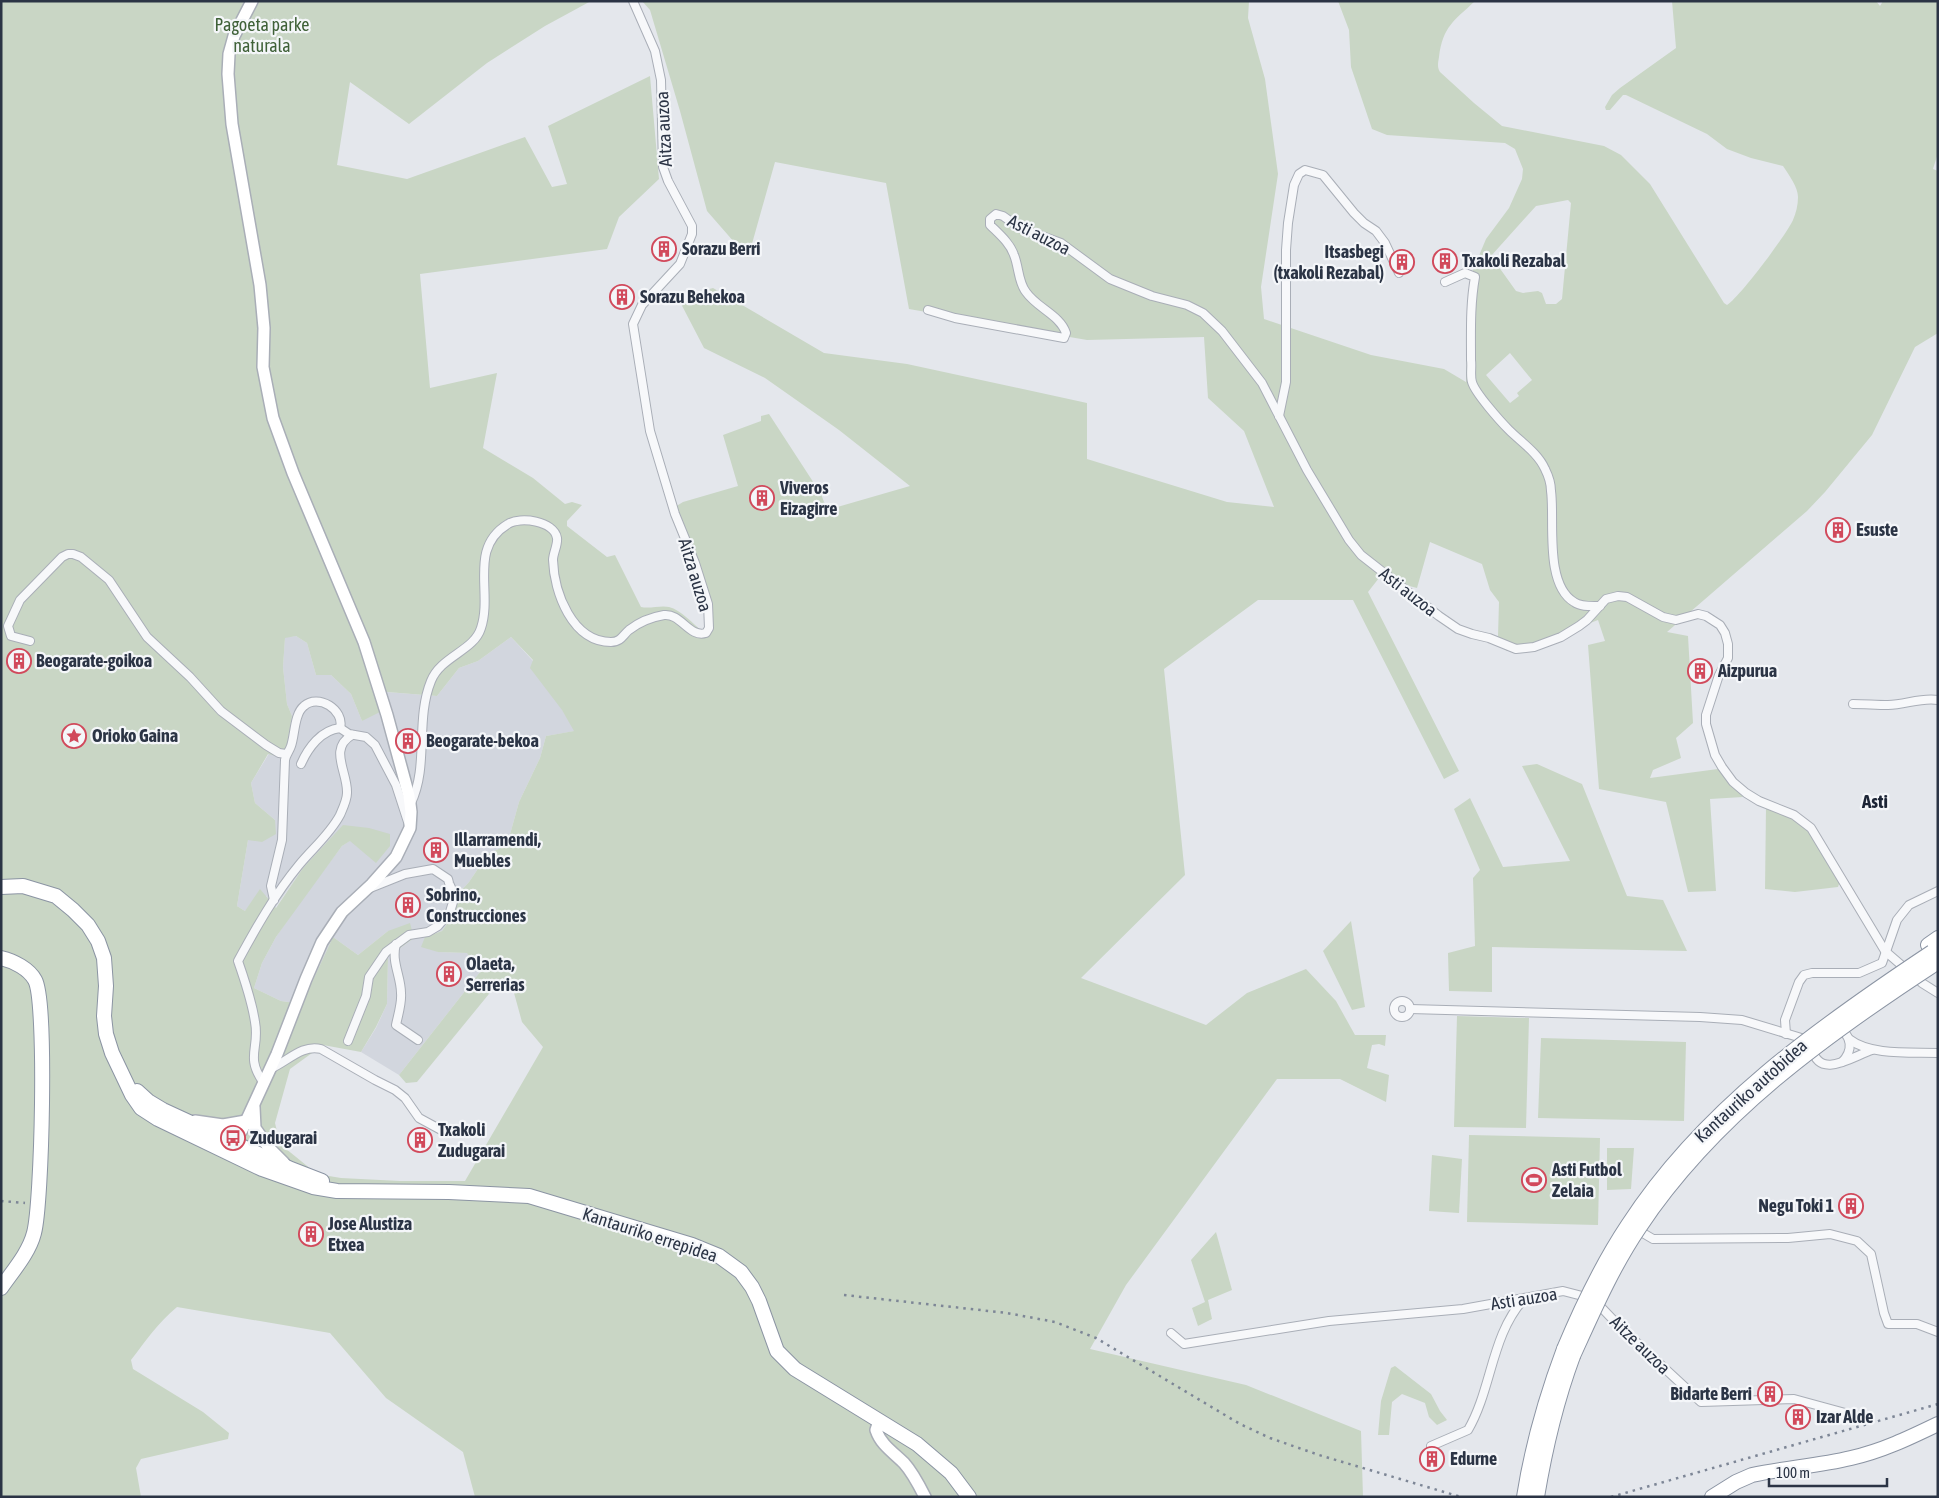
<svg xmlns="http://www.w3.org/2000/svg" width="1939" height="1498" font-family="'Asap Condensed',sans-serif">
	<rect width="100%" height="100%" fill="#e4e7ec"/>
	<polygon fill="#d2d6de" points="296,636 307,643 316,675 331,675 351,694 362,721 386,692 437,696 459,668 478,661 511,637 533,661 575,731 546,736 540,758 519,802 507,845 488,854 469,882 459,893 454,914 442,931 425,937 438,952 468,953 480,972 399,1075 361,1052 376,1028 387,1004 388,957 414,938 388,931 358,955 333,937 303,1004 281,1001 254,988 262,963 276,937 300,902 342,846 369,828 303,868 275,908 266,896 245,911 237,906 248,840 275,820 255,803 251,783 292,716 287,704 283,667 285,637"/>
	<g fill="#c9d6c5" fill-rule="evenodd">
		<path d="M 1,1 L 591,1 L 545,26 L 487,63 L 409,124 L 350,82 L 337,165 L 407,179 L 525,137 L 552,187 L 567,184 L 548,126 L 650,76 L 659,179 L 619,217 L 607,249 L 420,274 L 430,388 L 497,373 L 483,448 L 533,478 L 565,504 L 572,502 L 582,505 L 567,521 L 567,526 L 607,557 L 615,555 L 641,607 C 650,609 661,605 669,607 C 681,610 693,624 702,631 L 706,626 L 705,612 L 670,510 L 683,502 L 738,486 L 723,435 L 761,421 L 761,416 L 769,414 L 821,494 L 827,510 L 910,486 L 839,430 L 765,378 L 704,348 L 678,298 L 713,288 L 824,353 L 907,364 L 1087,403 L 1087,459 L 1227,502 L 1274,507 L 1244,431 L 1208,398 L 1204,337 L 1087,340 L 909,309 L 886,183 L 775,162 L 748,258 L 707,211 L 680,111 L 650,10 L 642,1 L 1249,1 L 1248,18 L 1265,79 L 1278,174 L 1261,287 L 1264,319 L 1371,355 L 1444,369 L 1466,382 L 1469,295 L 1473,270 L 1486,239 L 1509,208 L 1522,179 L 1523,169 L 1515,149 L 1505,143 L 1387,135 L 1372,129 L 1351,67 L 1349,30 L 1338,1 L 1475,1 C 1454,21 1443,26 1439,57 C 1438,63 1437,67 1440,72 L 1474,103 L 1502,126 L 1604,146 L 1621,155 L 1650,184 L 1724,303 L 1727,305 C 1739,298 1787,234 1793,220 C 1796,213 1798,205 1798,197 C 1798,187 1789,175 1783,166 L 1751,158 L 1727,149 L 1707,134 L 1626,95 L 1623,95 L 1610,110 L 1606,110 L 1605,107 L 1612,95 L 1620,88 L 1676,48 L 1672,1 L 1876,1 L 1880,6 L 1883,1 L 1938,1 L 1938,153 L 1933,169 L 1938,171 L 1938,333 L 1915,347 L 1872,435 L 1825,492 L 1807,511 L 1667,632 L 1688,636 L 1693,723 L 1676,738 L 1681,758 L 1653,770 L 1650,778 L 1718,769 L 1743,797 L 1710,799 L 1716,891 L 1688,892 L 1666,802 L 1599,789 L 1588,645 L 1605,641 L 1598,620 L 1517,651 L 1507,651 L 1500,646 L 1498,636 L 1499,602 L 1490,590 L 1482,564 L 1430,542 L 1417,588 L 1379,578 L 1368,592 L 1459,771 L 1444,779 L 1353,600 L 1258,600 L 1164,669 L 1185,875 L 1081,978 L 1206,1025 L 1247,993 L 1306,969 L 1336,1001 L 1355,1035 L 1386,1035 L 1385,1046 L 1379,1044 L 1372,1045 L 1367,1068 L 1389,1075 L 1386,1102 L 1340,1079 L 1277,1079 L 1126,1285 L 1090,1349 L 1246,1385 L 1361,1431 L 1363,1497 L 475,1497 L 463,1452 L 386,1398 L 330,1333 L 177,1307 C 157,1324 147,1339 131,1360 L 133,1369 L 203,1412 L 229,1433 L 228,1439 L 141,1459 L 136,1468 L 141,1497 L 1,1497 ZM 1568,200 L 1571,203 L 1562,299 L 1556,304 L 1546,304 L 1542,293 L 1538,291 L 1523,293 L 1516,291 L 1491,256 L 1536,206 ZM 1510,353 L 1532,380 L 1517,393 L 1519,396 L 1510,403 L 1486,375 ZM 296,636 L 307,643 L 316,675 L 331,675 L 351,694 L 362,721 L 380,712 L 387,692 L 437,696 L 459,668 L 478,661 L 511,637 L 533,660 L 530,668 L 562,710 L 574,731 L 546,736 L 540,758 L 519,802 L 507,845 L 488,854 L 469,882 L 459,893 L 454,914 L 442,931 L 425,937 L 421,947 L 438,952 L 467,953 L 480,972 L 399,1075 L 406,1083 L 417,1082 L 502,978 L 511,982 L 522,1022 L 543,1047 L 465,1181 L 400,1181 L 341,1178 L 317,1174 L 280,1144 L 275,1123 L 290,1069 L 323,1045 L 361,1052 L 376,1027 L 387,1004 L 388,957 L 414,938 L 410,923 L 388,931 L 358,955 L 333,937 L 302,1004 L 281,1001 L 254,988 L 262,963 L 276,937 L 342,846 L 350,841 L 376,863 L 390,846 L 390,834 L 369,828 L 343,825 L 303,868 L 276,908 L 260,889 L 245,911 L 237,906 L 248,840 L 262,842 L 276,834 L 275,820 L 255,803 L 251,783 L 268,754 L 276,756 L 286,749 L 292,716 L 287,704 L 283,667 L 285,638 Z"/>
		<polygon points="1537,764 1582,784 1627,896 1663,900 1687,951 1492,947 1492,992 1449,991 1448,953 1475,946 1473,878 1480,870 1454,809 1470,798 1503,867 1570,861 1522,766"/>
		<polygon points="1766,807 1794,819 1809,832 1840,881 1838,887 1795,892 1765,889"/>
		<polygon points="1351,921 1365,1007 1352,1010 1323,951"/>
		<polygon points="1457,1016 1529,1018 1526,1128 1454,1127"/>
		<polygon points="1541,1038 1686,1042 1684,1121 1538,1118"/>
		<polygon points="1469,1135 1600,1138 1598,1225 1467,1222"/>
		<polygon points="1607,1148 1634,1148 1631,1189 1607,1190"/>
		<polygon points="1432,1155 1462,1159 1459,1213 1429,1211"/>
		<polygon points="1216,1232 1232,1290 1208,1300 1212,1319 1198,1326 1192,1308 1205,1302 1191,1260"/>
		<polygon points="1395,1366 1431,1394 1440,1411 1447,1420 1437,1425 1429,1417 1425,1403 1402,1394 1392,1402 1389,1435 1378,1435 1381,1401 1391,1368"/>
	</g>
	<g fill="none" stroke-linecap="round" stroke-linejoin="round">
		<defs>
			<g id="street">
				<path d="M 1445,282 L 1465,273 L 1475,277 C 1470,305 1471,331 1471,360 C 1472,367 1470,376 1472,382 C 1475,393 1501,422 1509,430 C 1521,442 1538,453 1545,469 C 1548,475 1551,484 1551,491 C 1555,519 1544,584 1574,602 C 1581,607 1591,606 1600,606"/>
				<path d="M 928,310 L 955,318 L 1064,338 L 1066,333 C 1060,315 1037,308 1026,292 C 1018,282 1019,267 1014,255 C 1010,243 999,234 990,225 L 990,219 L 996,214 L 1003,216 L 1020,228 L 1061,243 L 1110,279 L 1152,296 L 1187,305 L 1203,313 L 1222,331 L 1262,383 L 1307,470 L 1349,540 L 1361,555 L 1439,616 L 1458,629 L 1472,634 L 1489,638 L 1516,649 L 1534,647 L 1561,637 L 1579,626 L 1587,620 L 1606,599 L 1618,596 L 1627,597 L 1663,617 L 1676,620 L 1698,614 L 1706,616 L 1720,625 L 1725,633 L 1728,644 L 1728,658 L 1719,675 L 1706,715 L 1706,724 L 1715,755 L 1722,767 L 1733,782 L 1746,793 L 1759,801 L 1794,815 L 1811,828 L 1885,951 L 1922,983 L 1938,993"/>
				<polyline points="1279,416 1286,382 1286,250 1288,223 1294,185 1299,174 1305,170 1323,175 1354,213 1364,223 1376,231 1385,243 1399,273"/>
				<polyline points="30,641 11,636 8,626 20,600 62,557 68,554 73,554 81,557 109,580 147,637 190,677 221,711 266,745 279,753 286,754"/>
				<path d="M 1853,704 C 1865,704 1876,705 1888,705 C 1905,705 1921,697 1938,700"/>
				<path d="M 301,764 C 308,748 321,730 340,728 L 349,734 L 366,737 L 375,745 L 396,785 L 409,825"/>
				<path d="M 411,803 C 429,766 415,720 431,681 C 441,656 474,651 481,628 C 493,592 468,548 508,524 C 520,516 554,521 557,538 C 558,545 553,553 553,560 C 554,592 572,642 611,642 C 621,642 623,635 629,630 C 638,623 652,617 664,615 C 681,613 689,638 706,633 L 709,628 L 708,604 L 695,563 L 675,514 L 650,431 L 633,324 L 642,305 L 680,264 L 692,234 L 692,226 L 668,181 L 663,167 L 661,80 L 655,51 L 633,1"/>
				<path d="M 274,900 L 271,886 L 282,840 L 285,760 C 286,754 289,752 291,746 C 295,735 294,714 304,706 C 318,693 345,710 340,728"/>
				<path d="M 396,944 C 391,962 401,976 401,993 C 402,1003 398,1015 396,1025 L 418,1040"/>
				<circle cx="1402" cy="1009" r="8"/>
				<polyline points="1410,1009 1700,1017 1742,1020 1808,1040"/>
				<path d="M 1837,1028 C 1853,1035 1853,1051 1842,1062"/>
				<polyline points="1786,1034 1785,1020 1799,982 1804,975 1812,973 1859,973 1882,963 1897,920 1909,905 1938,891"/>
				<path d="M 1849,1039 C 1871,1056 1911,1052 1938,1053"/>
				<polyline points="348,1041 366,996 369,977 386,952 409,935 428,932 438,926 450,912 453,902 453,892 449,883 448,879 433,869 405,874 370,888"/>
				<path d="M 1812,1048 C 1819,1081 1853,1056 1872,1050"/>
				<path d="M 270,1069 C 287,1062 302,1044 321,1049 L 375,1080 L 395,1090 L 405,1098 L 419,1118 L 443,1131"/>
				<path d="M 263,1082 C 245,1056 260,1048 255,1022 C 252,1002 245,981 238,961 C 256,928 275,894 299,865 C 313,848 330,834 340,815 C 343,808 347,800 347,793 C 348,772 328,749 352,735"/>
				<polyline points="1636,1229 1653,1239 1788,1238 1830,1234 1857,1241 1871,1254 1884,1313 1888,1324 1917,1324 1938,1332"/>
				<polyline points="1597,1303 1621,1328 1701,1402 1794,1399 1860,1417"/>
				<polyline points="1171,1333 1184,1344 1329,1321 1463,1309 1563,1291 1590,1298"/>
				<path d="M 1431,1446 L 1468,1430 C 1492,1389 1491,1335 1524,1299"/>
			</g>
			<g id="secondary">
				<polyline points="254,1107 255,1128 269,1148 284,1163"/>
				<polyline points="195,1121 223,1125 246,1121 250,1124"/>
				<polyline points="232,1141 237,1137 242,1130 277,1054 306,979 322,942 342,912 372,884 396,857 410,828 411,812 409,796 387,715 364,642 293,473 273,418 263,367 264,328 260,285 232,124 228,74 229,54 234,36 252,1"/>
				<path d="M 879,1421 L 876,1430 C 881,1445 893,1452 904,1463 C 913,1473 919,1485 925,1497"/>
			</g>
			<g id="highway">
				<polyline points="1,887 23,886 56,896 73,910 88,925 98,941 104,958 106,986 104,1016 106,1034 112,1053 132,1095 141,1108 158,1119 262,1169 313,1187 337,1191 449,1192 529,1196 692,1245 719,1256 741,1272 752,1287 759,1301 777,1351 795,1369 917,1444 951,1473 969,1497"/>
				<polyline points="1928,945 1938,938"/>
				<path d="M 1,958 C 14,961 29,969 35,980 C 47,1001 42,1204 34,1233 C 29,1253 12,1272 1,1288"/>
				<polyline points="137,1091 148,1101 163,1110 291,1169 322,1181"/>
				<path d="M 1524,1497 C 1532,1446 1546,1397 1564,1349"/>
				<path d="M 1537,1497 C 1545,1449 1556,1402 1573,1356"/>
				<path d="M 1712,1497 L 1736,1482 L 1752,1475 C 1784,1468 1818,1466 1851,1458 C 1882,1451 1909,1438 1938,1424"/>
			</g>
		</defs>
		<use href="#street" stroke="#a9aeb7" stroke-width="10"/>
		<use href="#secondary" stroke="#a9aeb7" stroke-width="14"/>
		<use href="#highway" stroke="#8b94a3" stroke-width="16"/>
		<use href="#street" stroke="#f7f8fa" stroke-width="8"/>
		<use href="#secondary" stroke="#fff" stroke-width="11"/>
		<use href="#highway" stroke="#fff" stroke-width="14"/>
		<g stroke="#7d8696" stroke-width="2.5" stroke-dasharray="2.5 5" stroke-linecap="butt">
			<polyline points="1,1201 25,1203"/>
			<polyline points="844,1295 1007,1313 1055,1322 1096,1338 1240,1424 1270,1438 1319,1455 1461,1497"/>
			<polyline points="1611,1497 1938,1404"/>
		</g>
		<defs>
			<g id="highway-bridge">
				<path d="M 1564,1349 C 1582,1306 1602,1264 1628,1225 C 1703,1109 1819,1027 1932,952"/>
				<path d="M 1573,1356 C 1593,1312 1612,1268 1639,1228 C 1714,1115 1826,1035 1938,962"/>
			</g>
		</defs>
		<use href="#highway-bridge" stroke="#8b94a3" stroke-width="16" stroke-linecap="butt"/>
		<use href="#highway-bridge" stroke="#fff" stroke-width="14"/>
	</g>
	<defs>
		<symbol id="building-ring" viewBox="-11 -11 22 22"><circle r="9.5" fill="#f4f6f9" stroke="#d1495b" stroke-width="1.5"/><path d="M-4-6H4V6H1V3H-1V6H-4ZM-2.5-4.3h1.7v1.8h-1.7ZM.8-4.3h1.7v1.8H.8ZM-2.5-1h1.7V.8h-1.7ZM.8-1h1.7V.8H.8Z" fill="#d1495b"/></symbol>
		<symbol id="sight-ring" viewBox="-11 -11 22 22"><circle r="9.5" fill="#f4f6f9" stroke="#d1495b" stroke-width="1.5"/><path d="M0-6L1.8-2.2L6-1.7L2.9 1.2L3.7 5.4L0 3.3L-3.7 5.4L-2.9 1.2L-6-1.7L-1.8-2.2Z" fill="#d1495b"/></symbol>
		<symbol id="bus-ring" viewBox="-11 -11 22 22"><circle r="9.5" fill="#f4f6f9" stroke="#d1495b" stroke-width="1.5"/><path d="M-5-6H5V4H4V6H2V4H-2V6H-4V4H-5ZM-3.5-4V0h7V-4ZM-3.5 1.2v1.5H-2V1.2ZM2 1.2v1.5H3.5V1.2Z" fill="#d1495b"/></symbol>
		<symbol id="stadium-ring" viewBox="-11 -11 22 22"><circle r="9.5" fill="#f4f6f9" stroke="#d1495b" stroke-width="1.5"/><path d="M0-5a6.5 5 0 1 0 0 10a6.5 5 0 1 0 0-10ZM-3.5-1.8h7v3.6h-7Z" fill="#d1495b"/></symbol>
	</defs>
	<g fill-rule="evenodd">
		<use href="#building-ring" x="650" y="235" width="28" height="28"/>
		<use href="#building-ring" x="1431" y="247" width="28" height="28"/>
		<use href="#building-ring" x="1388" y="248" width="28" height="28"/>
		<use href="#building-ring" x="608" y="283" width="28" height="28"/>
		<use href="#building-ring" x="748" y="484" width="28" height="28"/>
		<use href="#building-ring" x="1824" y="516" width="28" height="28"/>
		<use href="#building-ring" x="5" y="647" width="28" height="28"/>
		<use href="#building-ring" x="1686" y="657" width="28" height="28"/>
		<use href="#sight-ring" x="60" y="722" width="28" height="28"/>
		<use href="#building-ring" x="394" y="727" width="28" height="28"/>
		<use href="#building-ring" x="422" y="836" width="28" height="28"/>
		<use href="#building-ring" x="394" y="891" width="28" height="28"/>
		<use href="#building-ring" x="435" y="960" width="28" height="28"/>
		<use href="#bus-ring" x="219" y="1124" width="28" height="28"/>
		<use href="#building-ring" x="406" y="1126" width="28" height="28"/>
		<use href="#stadium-ring" x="1520" y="1166" width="28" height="28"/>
		<use href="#building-ring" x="1837" y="1192" width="28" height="28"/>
		<use href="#building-ring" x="297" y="1220" width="28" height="28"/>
		<use href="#building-ring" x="1756" y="1380" width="28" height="28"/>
		<use href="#building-ring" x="1784" y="1403" width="28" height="28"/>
		<use href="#building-ring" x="1418" y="1445" width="28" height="28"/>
	</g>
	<g text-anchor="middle" stroke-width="4.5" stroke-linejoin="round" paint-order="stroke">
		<g font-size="18" fill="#3f6138" stroke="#f4f6f9">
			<text x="262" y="31">Pagoeta parke<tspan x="262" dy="21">naturala</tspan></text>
		</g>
		<g font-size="18" fill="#2b3445" stroke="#f4f6f9">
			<text transform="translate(664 129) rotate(-93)" y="6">Aitza auzoa</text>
			<text transform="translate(1039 235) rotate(27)" y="6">Asti auzoa</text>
			<text transform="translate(695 575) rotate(73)" y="6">Aitza auzoa</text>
			<text transform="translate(1408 592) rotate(38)" y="6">Asti auzoa</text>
			<text transform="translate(1751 1091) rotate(-42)" y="6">Kantauriko autobidea</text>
			<text transform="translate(650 1235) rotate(18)" y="6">Kantauriko errepidea</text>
			<text transform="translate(1524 1299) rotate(-9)" y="6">Asti auzoa</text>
			<text transform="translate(1640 1345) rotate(44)" y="6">Aitze auzoa</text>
		</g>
		<g font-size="18" font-weight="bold" fill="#2b3445" stroke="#f4f6f9" text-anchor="start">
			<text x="682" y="255">Sorazu Berri</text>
			<text x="1384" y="258" text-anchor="end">Itsasbegi<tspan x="1384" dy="21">(txakoli Rezabal)</tspan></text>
			<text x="1462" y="267">Txakoli Rezabal</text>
			<text x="640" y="303">Sorazu Behekoa</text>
			<text x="780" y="494">Viveros<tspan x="780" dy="21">Eizagirre</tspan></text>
			<text x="1856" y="536">Esuste</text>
			<text x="36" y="667">Beogarate-goikoa</text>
			<text x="1718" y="677">Aizpurua</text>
			<text x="92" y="742">Orioko Gaina</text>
			<text x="426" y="747">Beogarate-bekoa</text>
			<text x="454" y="846">Illarramendi,<tspan x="454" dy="21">Muebles</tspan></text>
			<text x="426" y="901">Sobrino,<tspan x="426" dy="21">Construcciones</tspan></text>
			<text x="466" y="970">Olaeta,<tspan x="466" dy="21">Serrerias</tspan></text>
			<text x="438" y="1136">Txakoli<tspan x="438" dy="21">Zudugarai</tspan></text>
			<text x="250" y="1144">Zudugarai</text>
			<text x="1552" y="1176">Asti Futbol<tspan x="1552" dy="21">Zelaia</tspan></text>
			<text x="1834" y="1212" text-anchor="end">Negu Toki 1</text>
			<text x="328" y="1230">Jose Alustiza<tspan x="328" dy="21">Etxea</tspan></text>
			<text x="1752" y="1400" text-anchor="end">Bidarte Berri</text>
			<text x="1816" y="1423">Izar Alde</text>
			<text x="1450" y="1465">Edurne</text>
		</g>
		<g font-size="19" font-weight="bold" fill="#1d2536" stroke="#f4f6f9">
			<text x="1875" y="808">Asti</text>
		</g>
	</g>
	<rect width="1939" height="1498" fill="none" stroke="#2b3445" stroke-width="5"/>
	<path d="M1769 1478v8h118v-8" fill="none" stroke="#2b3445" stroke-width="2.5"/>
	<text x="1776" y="1478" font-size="15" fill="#2b3445" stroke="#f4f6f9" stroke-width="4" paint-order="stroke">100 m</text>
</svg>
